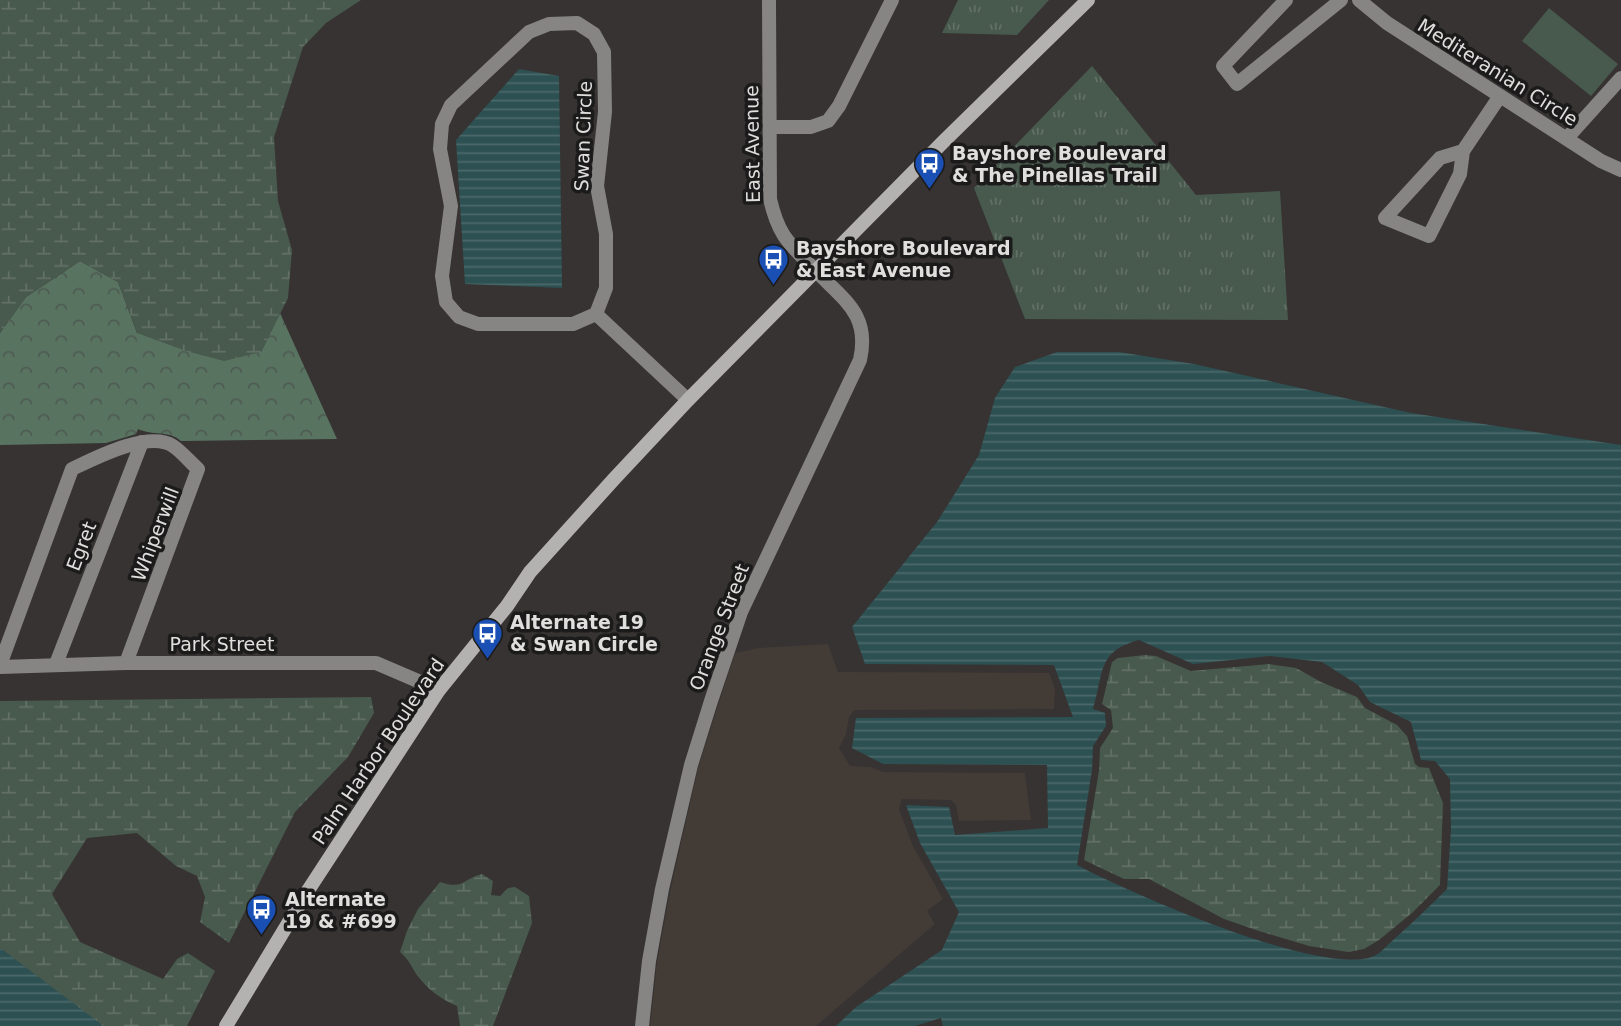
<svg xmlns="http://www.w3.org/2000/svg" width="1621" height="1026" font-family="'DejaVu Sans',sans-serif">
	<defs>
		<pattern id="grass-tufts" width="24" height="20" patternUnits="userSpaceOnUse" patternTransform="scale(1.75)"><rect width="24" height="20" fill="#48594d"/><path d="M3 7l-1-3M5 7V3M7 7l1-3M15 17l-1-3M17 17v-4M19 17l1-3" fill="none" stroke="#627066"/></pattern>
		<pattern id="forest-crowns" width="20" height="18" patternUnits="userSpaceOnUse" patternTransform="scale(1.75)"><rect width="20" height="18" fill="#597361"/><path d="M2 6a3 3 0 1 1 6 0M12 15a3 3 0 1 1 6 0" fill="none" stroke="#4e5b52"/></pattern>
		<pattern id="wetland-marsh" width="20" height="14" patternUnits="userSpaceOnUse" patternTransform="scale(1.75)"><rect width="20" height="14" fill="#48594d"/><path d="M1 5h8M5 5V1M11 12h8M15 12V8" fill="none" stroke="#627066"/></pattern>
		<pattern id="water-rules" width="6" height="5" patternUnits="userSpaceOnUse" patternTransform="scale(1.75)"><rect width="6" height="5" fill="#2d5052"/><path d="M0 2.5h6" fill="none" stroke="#4b696a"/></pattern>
	</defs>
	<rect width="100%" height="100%" fill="#363332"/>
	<polygon fill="#433b36" points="828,644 838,672 1049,673 1055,688 1054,709 854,710 849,717 846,734 839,748 850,766 871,767 883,772 1025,773 1031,820 959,821 956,805 951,800 902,799 899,809 913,846 943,899 927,911 935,924 816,1026 650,1026 657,963 670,892 698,768 735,653 759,648"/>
	<g fill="url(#grass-tufts)">
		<polygon points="958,0 1049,0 1017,35 942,33"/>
		<polygon points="1092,66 1196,195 1280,191 1288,320 1025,319 974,188"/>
	</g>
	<path fill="url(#forest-crowns)" d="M 80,261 L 118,282 L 137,333 L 261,352 L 280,313 L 337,439 L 181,441 C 169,430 153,436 138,429 L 136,434 L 106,443 L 0,445 L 0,333 L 26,297 Z"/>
	<g fill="url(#wetland-marsh)">
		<polygon points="0,0 361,0 326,23 303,47 274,137 278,201 292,250 288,298 261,352 224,361 186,351 137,333 118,282 80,261 26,297 0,333"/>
		<polygon points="1145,655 1156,656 1191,671 1269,664 1296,668 1321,682 1357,697 1365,708 1397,725 1407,736 1415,764 1419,767 1429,768 1443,803 1440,885 1412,913 1379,940 1364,949 1348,952 1309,946 1259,931 1224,919 1149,879 1124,879 1084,860 1099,771 1100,748 1113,728 1111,710 1102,704 1112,662 1118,658"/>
		<polygon points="371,697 374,713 348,757 295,812 229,943 200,922 205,897 197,876 176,866 137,833 87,838 52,894 80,942 163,979 177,959 188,953 215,971 187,1026 102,1026 0,948 0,701"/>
		<path d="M 482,874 L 493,881 L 491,895 L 500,896 L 508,888 L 515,887 L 529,896 L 532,923 L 493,1026 L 460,1026 L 457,1006 C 442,1000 426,988 417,975 C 410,965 411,962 400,952 L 407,931 L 418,909 L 440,882 C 464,890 462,879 482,874 Z"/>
	</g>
	<polygon fill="#48594d" points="1549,8 1618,64 1591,96 1522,41"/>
	<g fill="url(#water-rules)" fill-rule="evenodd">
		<polygon points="519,69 559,76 562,288 465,284 456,140"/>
		<path d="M 1057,352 L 1119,352 L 1194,364 L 1411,413 L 1621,445 L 1621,1026 L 943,1026 L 941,1018 L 915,1026 L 836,1026 L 856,1007 L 942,950 L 959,912 L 920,843 L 906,805 L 949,807 L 955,835 L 1048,828 L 1047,765 L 883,764 L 852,748 L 856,718 L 1073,717 L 1054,665 L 865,664 L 852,627 L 937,522 L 979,455 L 995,398 L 1015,367 ZM 1139,640 L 1193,664 L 1269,656 L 1322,662 L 1358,685 L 1370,702 L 1411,722 L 1421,760 L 1435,761 L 1450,779 L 1451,829 L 1447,889 C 1429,907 1411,924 1392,941 C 1387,945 1382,952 1376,955 C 1328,981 1126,891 1077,865 L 1092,770 L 1093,746 L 1106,726 L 1105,713 L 1093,709 C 1104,673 1097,651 1139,640 Z"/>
		<polygon points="0,948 101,1024 102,1026 0,1026"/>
	</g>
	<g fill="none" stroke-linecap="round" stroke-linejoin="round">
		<g stroke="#868584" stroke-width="14">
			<path d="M 769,0 L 770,199 C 779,238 790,244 817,272"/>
			<polyline points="1286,0 1223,66 1237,84 1341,0"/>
			<polyline points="1359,0 1387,23 1601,161 1621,170"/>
			<polygon points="577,23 594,34 604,52 605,112 597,186 606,234 606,288 596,314 573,324 478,324 459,317 446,302 442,276 451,206 440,149 442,124 451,105 529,32 549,24"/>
			<polyline points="770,127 811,127 828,121 839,106 892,0"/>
			<polyline points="1567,138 1621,78"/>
			<polyline points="1463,151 1440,158 1385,218 1429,236 1460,174 1463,151 1500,96"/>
			<polyline points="596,314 688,400"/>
			<polyline points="56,664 142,442"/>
			<path d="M 0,665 L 72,469 C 95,458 149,430 173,446 C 182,452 190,462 198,469 L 126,663"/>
			<polyline points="0,667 126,663 376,663 439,690"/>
		</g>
		<path stroke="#868584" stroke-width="14" d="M 642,1026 L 649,961 L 662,889 L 691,765 L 711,701 L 741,612 L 860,360 C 870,315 845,301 817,272"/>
		<polyline stroke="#b4b2b1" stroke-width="14" points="226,1026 309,889 439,690 507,606 530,572 614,479 688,400 944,141 1088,0"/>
	</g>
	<defs>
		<symbol id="bus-pin" viewBox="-11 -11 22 30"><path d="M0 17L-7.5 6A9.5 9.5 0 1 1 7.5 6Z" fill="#1a4fb4" stroke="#1c1b1b"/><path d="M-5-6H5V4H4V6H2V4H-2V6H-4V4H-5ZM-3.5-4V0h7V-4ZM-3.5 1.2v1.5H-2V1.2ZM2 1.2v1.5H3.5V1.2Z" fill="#fff"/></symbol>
	</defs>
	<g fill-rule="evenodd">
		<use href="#bus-pin" x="912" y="146" width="35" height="47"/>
		<use href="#bus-pin" x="756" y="242" width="35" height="47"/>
		<use href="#bus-pin" x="470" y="616" width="35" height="47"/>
		<use href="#bus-pin" x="244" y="892" width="35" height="47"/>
	</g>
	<g text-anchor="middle" stroke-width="7" stroke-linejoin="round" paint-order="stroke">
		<g font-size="19" fill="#e1dfde" stroke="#1c1b1b">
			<text transform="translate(1498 72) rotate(32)" y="7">Mediteranian Circle</text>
			<text transform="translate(583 136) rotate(-88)" y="7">Swan Circle</text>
			<text transform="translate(752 144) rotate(-91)" y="7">East Avenue</text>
			<text transform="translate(155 534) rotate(-69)" y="7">Whiperwill</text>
			<text transform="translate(81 546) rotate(-69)" y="7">Egret</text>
			<text transform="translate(719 627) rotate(-69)" y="7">Orange Street</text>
			<text x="222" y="651">Park Street</text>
			<text transform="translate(378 751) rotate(-56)" y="7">Palm Harbor Boulevard</text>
		</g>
		<g font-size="19" font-weight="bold" fill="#e1dfde" stroke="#1c1b1b" text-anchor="start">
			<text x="952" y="160">Bayshore Boulevard<tspan x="952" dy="22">&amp; The Pinellas Trail</tspan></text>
			<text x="796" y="255">Bayshore Boulevard<tspan x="796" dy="22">&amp; East Avenue</tspan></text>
			<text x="510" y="629">Alternate 19<tspan x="510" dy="22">&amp; Swan Circle</tspan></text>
			<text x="285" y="906">Alternate<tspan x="285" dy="22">19 &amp; #699</tspan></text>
		</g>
	</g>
</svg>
